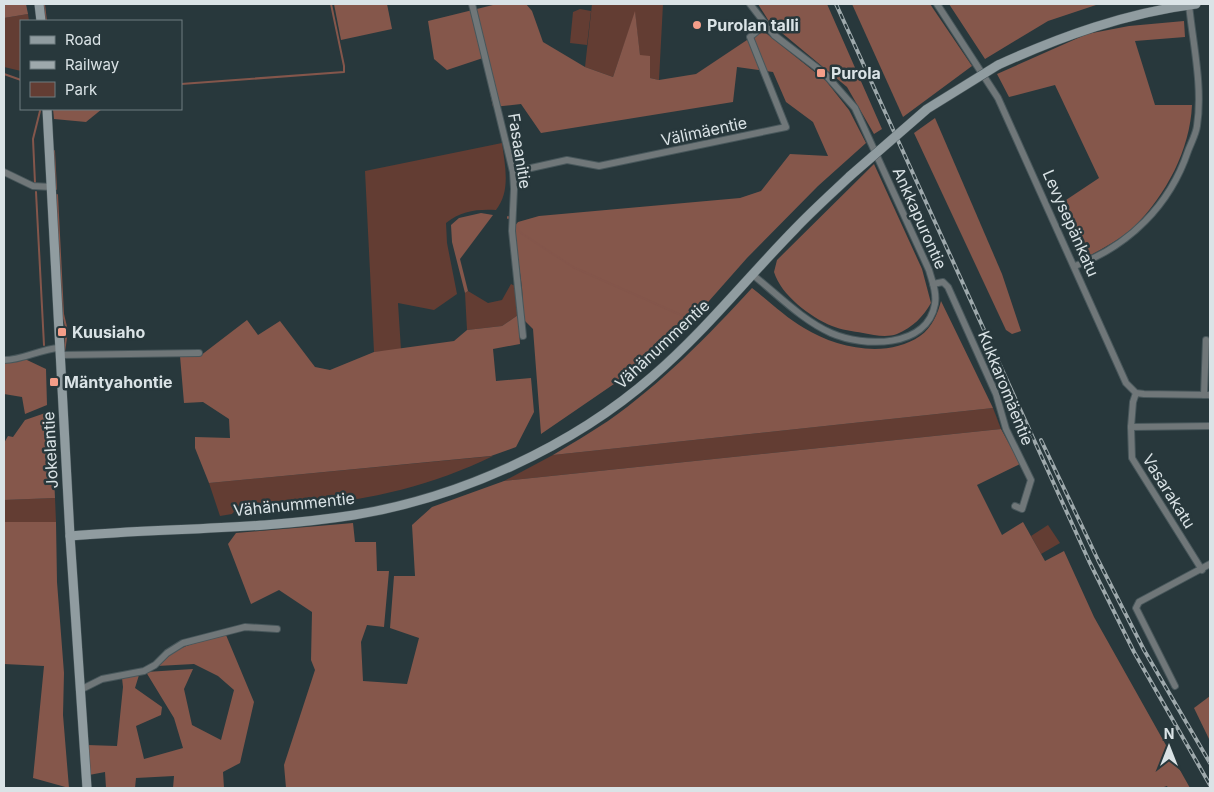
<svg xmlns="http://www.w3.org/2000/svg" width="1214" height="792" font-family="Inter,sans-serif">
	<rect width="100%" height="100%" fill="#28383c"/>
	<g fill="#633d33">
		<polygon points="592,4 663,4 659,80 650,78 640,56 635,13 613,77 585,67"/>
		<polygon points="580,9 591,11 587,45 570,43 573,12"/>
		<polygon points="28,14 29,21 21,21 21,71 4,67 4,18"/>
		<path d="M 502,143 C 505,166 511,191 496,210 C 477,209 461,211 446,223 L 447,243 L 457,294 L 434,310 L 398,303 L 401,350 L 374,352 L 365,171 Z"/>
		<polygon points="511,284 517,287 518,315 502,326 467,330 465,293 468,291 488,303 502,300"/>
		<polygon points="993,408 1001,429 504,481 553,455"/>
		<path d="M 493,456 C 434,485 370,500 305,506 C 282,508 248,494 232,514 L 220,516 L 209,483 Z"/>
		<polygon points="55,498 56,522 4,522 4,500"/>
		<polygon points="1048,525 1060,543 1041,554 1031,536"/>
	</g>
	<g fill="#85574b">
		<polygon points="4,4 26,4 28,14 4,18"/>
		<polygon points="334,4 387,4 392,29 341,40"/>
		<polygon points="497,4 526,4 532,11 543,42 585,67 613,77 635,11 640,55 650,56 650,78 659,80 696,74 762,30 826,81 849,110 866,143 818,186 747,258 686,327 614,384 541,434 533,329 524,320 522,288 514,227 518,222 539,216 740,198 761,191 790,154 828,156 813,122 786,102 773,72 737,67 733,102 541,133 521,104 493,107 483,58 447,70 434,59 428,21"/>
		<polygon points="758,4 827,4 882,129 874,134 847,87 770,23"/>
		<polygon points="852,4 930,4 972,66 903,117"/>
		<polygon points="949,4 1099,4 1048,21 985,59"/>
		<path d="M 1184,21 L 1185,37 L 1135,41 L 1155,105 L 1192,105 C 1190,150 1166,195 1134,227 C 1120,240 1099,250 1082,260 L 1060,204 L 1099,178 L 1055,85 L 1009,97 L 997,74 L 1087,34 L 1129,26 Z"/>
		<polygon points="53,109 102,109 86,122 54,119"/>
		<polygon points="935,118 1002,274 1021,331 1012,334 1006,330 914,133"/>
		<path d="M 874,164 L 922,269 L 931,303 C 923,317 913,327 897,334 C 886,338 874,335 863,333 C 853,331 841,330 832,326 C 810,317 781,295 774,272 L 777,260 Z"/>
		<polygon points="481,213 493,215 460,259 468,291 465,293 452,242 451,225 459,218"/>
		<path d="M 752,288 C 769,301 785,317 804,328 C 836,348 887,359 920,336 C 932,328 938,313 941,301 L 993,408 L 553,455 C 571,444 590,433 608,421 C 661,384 708,336 752,288 Z"/>
		<polygon points="518,315 520,344 493,349 496,381 531,378 534,412 516,447 491,456 209,483 195,448 195,437 230,438 229,419 203,402 184,403 180,356 200,356 247,320 258,335 280,321 315,367 330,370 374,352 454,341 467,330 502,326"/>
		<polygon points="4,358 27,360 46,369 47,405 25,414 22,397 4,394"/>
		<polygon points="51,411 55,498 4,500 4,443 8,436 13,437 25,420"/>
		<polygon points="1001,429 1020,464 977,485 1002,535 1023,522 1045,561 1064,551 1094,617 1190,788 1168,788 1167,786 1161,788 286,788 284,765 315,670 311,660 312,612 279,590 251,604 228,544 236,533 353,523 355,542 376,542 377,571 389,571 384,627 367,625 361,642 363,681 407,684 419,638 390,628 394,576 415,576 412,525 432,507 504,481"/>
		<polygon points="4,522 56,522 57,582 64,673 63,715 69,788 33,778 44,666 4,664"/>
		<path d="M 226,635 L 254,702 L 240,763 L 223,772 L 224,788 L 173,788 L 174,776 L 136,778 L 135,788 L 106,788 L 105,772 L 89,775 L 87,745 L 117,746 L 123,687 L 122,678 L 139,675 L 135,688 L 162,707 L 161,715 L 136,726 L 144,759 L 183,748 L 174,718 L 146,672 L 193,669 L 184,689 L 192,725 L 221,740 L 234,690 L 218,676 L 194,664 L 157,666 C 179,644 198,642 226,635 Z"/>
		<polygon points="1210,696 1210,741 1194,708"/>
	</g>
	<g fill="none" stroke-linecap="round" stroke-linejoin="round">
		<g stroke="#84564b" stroke-width="2">
			<polyline points="44,4 46,21"/>
			<polyline points="4,74 21,80"/>
			<polyline points="181,84 344,72 344,66 331,4"/>
			<polyline points="54,151 56,189"/>
			<polyline points="35,183 33,139 40,111"/>
			<polyline points="36,192 44,345"/>
			<polyline points="57,195 63,314 67,331 64,352"/>
			<polyline points="508,217 508,218"/>
			<polyline points="516,226 521,233 573,267 683,316"/>
		</g>
		<defs>
			<g id="street">
				<polyline points="472,4 513,172 514,189 512,231 523,336"/>
				<path d="M 750,4 L 774,35 L 825,74 L 855,108 L 929,270 C 932,281 937,292 935,304 C 927,349 863,347 831,333 C 802,320 778,295 753,275"/>
				<polyline points="937,4 998,98 1126,383 1136,393 1144,394 1210,395"/>
				<polyline points="4,172 33,186 51,187"/>
				<polyline points="513,172 567,160 599,166 786,127 750,37 764,25"/>
				<path d="M 1075,266 C 1129,246 1170,205 1188,151 C 1191,143 1196,134 1197,126 C 1203,87 1193,44 1189,5"/>
				<polyline points="933,284 943,282 948,287 996,394 1006,429 1031,480 1022,509 1015,506"/>
				<polyline points="60,355 199,353"/>
				<path d="M 4,360 C 23,360 40,349 59,348"/>
				<polyline points="1136,393 1133,402 1131,427 1132,458 1202,570"/>
				<polyline points="1204,395 1206,340"/>
				<polyline points="1131,427 1210,426"/>
				<polyline points="1175,686 1136,608 1139,602 1210,564"/>
				<polyline points="80,690 102,679 144,671 155,665 167,653 183,643 245,627 277,629"/>
			</g>
			<g id="secondary">
				<polyline points="39,4 41,21"/>
				<path d="M 998,65 C 1062,36 1126,13 1196,4"/>
				<polyline points="47,109 70,536 87,788"/>
				<path d="M 70,536 C 164,528 260,530 354,515 C 460,498 573,446 653,376 C 705,331 747,278 795,229 C 812,211 831,194 850,176"/>
			</g>
		</defs>
		<use href="#street" stroke="#48575b" stroke-width="8"/>
		<use href="#secondary" stroke="#48575b" stroke-width="10"/>
		<use href="#street" stroke="#707779" stroke-width="6"/>
		<use href="#secondary" stroke="#909ca0" stroke-width="9"/>
		<defs>
			<g id="rail">
				<polyline points="836,4 1089,561 1134,652 1210,785"/>
				<polyline points="1041,440 1098,560 1144,650 1210,763"/>
			</g>
		</defs>
		<use href="#rail" stroke="#9ea9ac" stroke-width="4"/>
		<use href="#rail" stroke="#28383c" stroke-width="2" stroke-dasharray="5.5" stroke-linecap="butt"/>
		<defs>
			<polyline id="secondary-bridge" points="850,176 927,109 998,65"/>
		</defs>
		<use href="#secondary-bridge" stroke="#48575b" stroke-width="10" stroke-linecap="butt"/>
		<use href="#secondary-bridge" stroke="#909ca0" stroke-width="9"/>
	</g>
	<g fill="#f49e89" stroke="#28383c" stroke-width="2">
		<circle cx="697" cy="25" r="5"/>
		<rect x="816" y="68" width="10" height="10" rx="2.5"/>
		<rect x="57" y="327" width="10" height="10" rx="2.5"/>
		<rect x="49" y="377" width="10" height="10" rx="2.5"/>
	</g>
	<g text-anchor="middle" stroke-width="5" stroke-linejoin="round" paint-order="stroke">
		<g font-size="16" font-weight="bold" fill="#dae3e6" stroke="#28383c" text-anchor="start">
			<text x="707" y="31">Purolan talli</text>
			<text x="831" y="79">Purola</text>
			<text x="72" y="338">Kuusiaho</text>
			<text x="64" y="388">Mäntyahontie</text>
		</g>
		<g font-size="16" fill="#dae3e6" stroke="#28383c">
			<text transform="translate(704 131) rotate(-12)" y="6">Välimäentie</text>
			<text transform="translate(520 151) rotate(81)" y="6">Fasaanitie</text>
			<text transform="translate(920 218) rotate(66)" y="6">Ankkapurontie</text>
			<text transform="translate(1071 223) rotate(66)" y="6">Levysepänkatu</text>
			<text transform="translate(662 344) rotate(-43)" y="6">Vähänummentie</text>
			<text transform="translate(1006 388) rotate(68)" y="6">Kukkaromäentie</text>
			<text transform="translate(50 450) rotate(-93)" y="6">Jokelantie</text>
			<text transform="translate(1169 491) rotate(58)" y="6">Vasarakatu</text>
			<text transform="translate(294 504) rotate(-6)" y="6">Vähänummentie</text>
		</g>
	</g>
	<rect width="1214" height="792" fill="none" stroke="#dae3e6" stroke-width="10"/>
	<rect x="20" y="20" width="162" height="90" fill="#28383c" stroke="#6f7c80"/>
	<rect x="30" y="36" width="25" height="8" fill="#909ca0" stroke="#6f7c80"/>
	<text x="65" y="45" font-size="15" fill="#dae3e6">Road</text>
	<rect x="30" y="61" width="25" height="8" fill="#9ea9ac" stroke="#6f7c80"/>
	<text x="65" y="70" font-size="15" fill="#dae3e6">Railway</text>
	<rect x="30" y="82" width="25" height="15" fill="#633d33" stroke="#6f7c80"/>
	<text x="65" y="95" font-size="15" fill="#dae3e6">Park</text>
	<g transform="translate(1169 747)" stroke="#28383c" stroke-width="4" paint-order="stroke">
	<path d="M0-4L9 19L0 12L-9 19Z" fill="#dae3e6"/>
	<text y="-8" font-size="14" font-weight="bold" text-anchor="middle" fill="#dae3e6">N</text>
	</g>
</svg>
